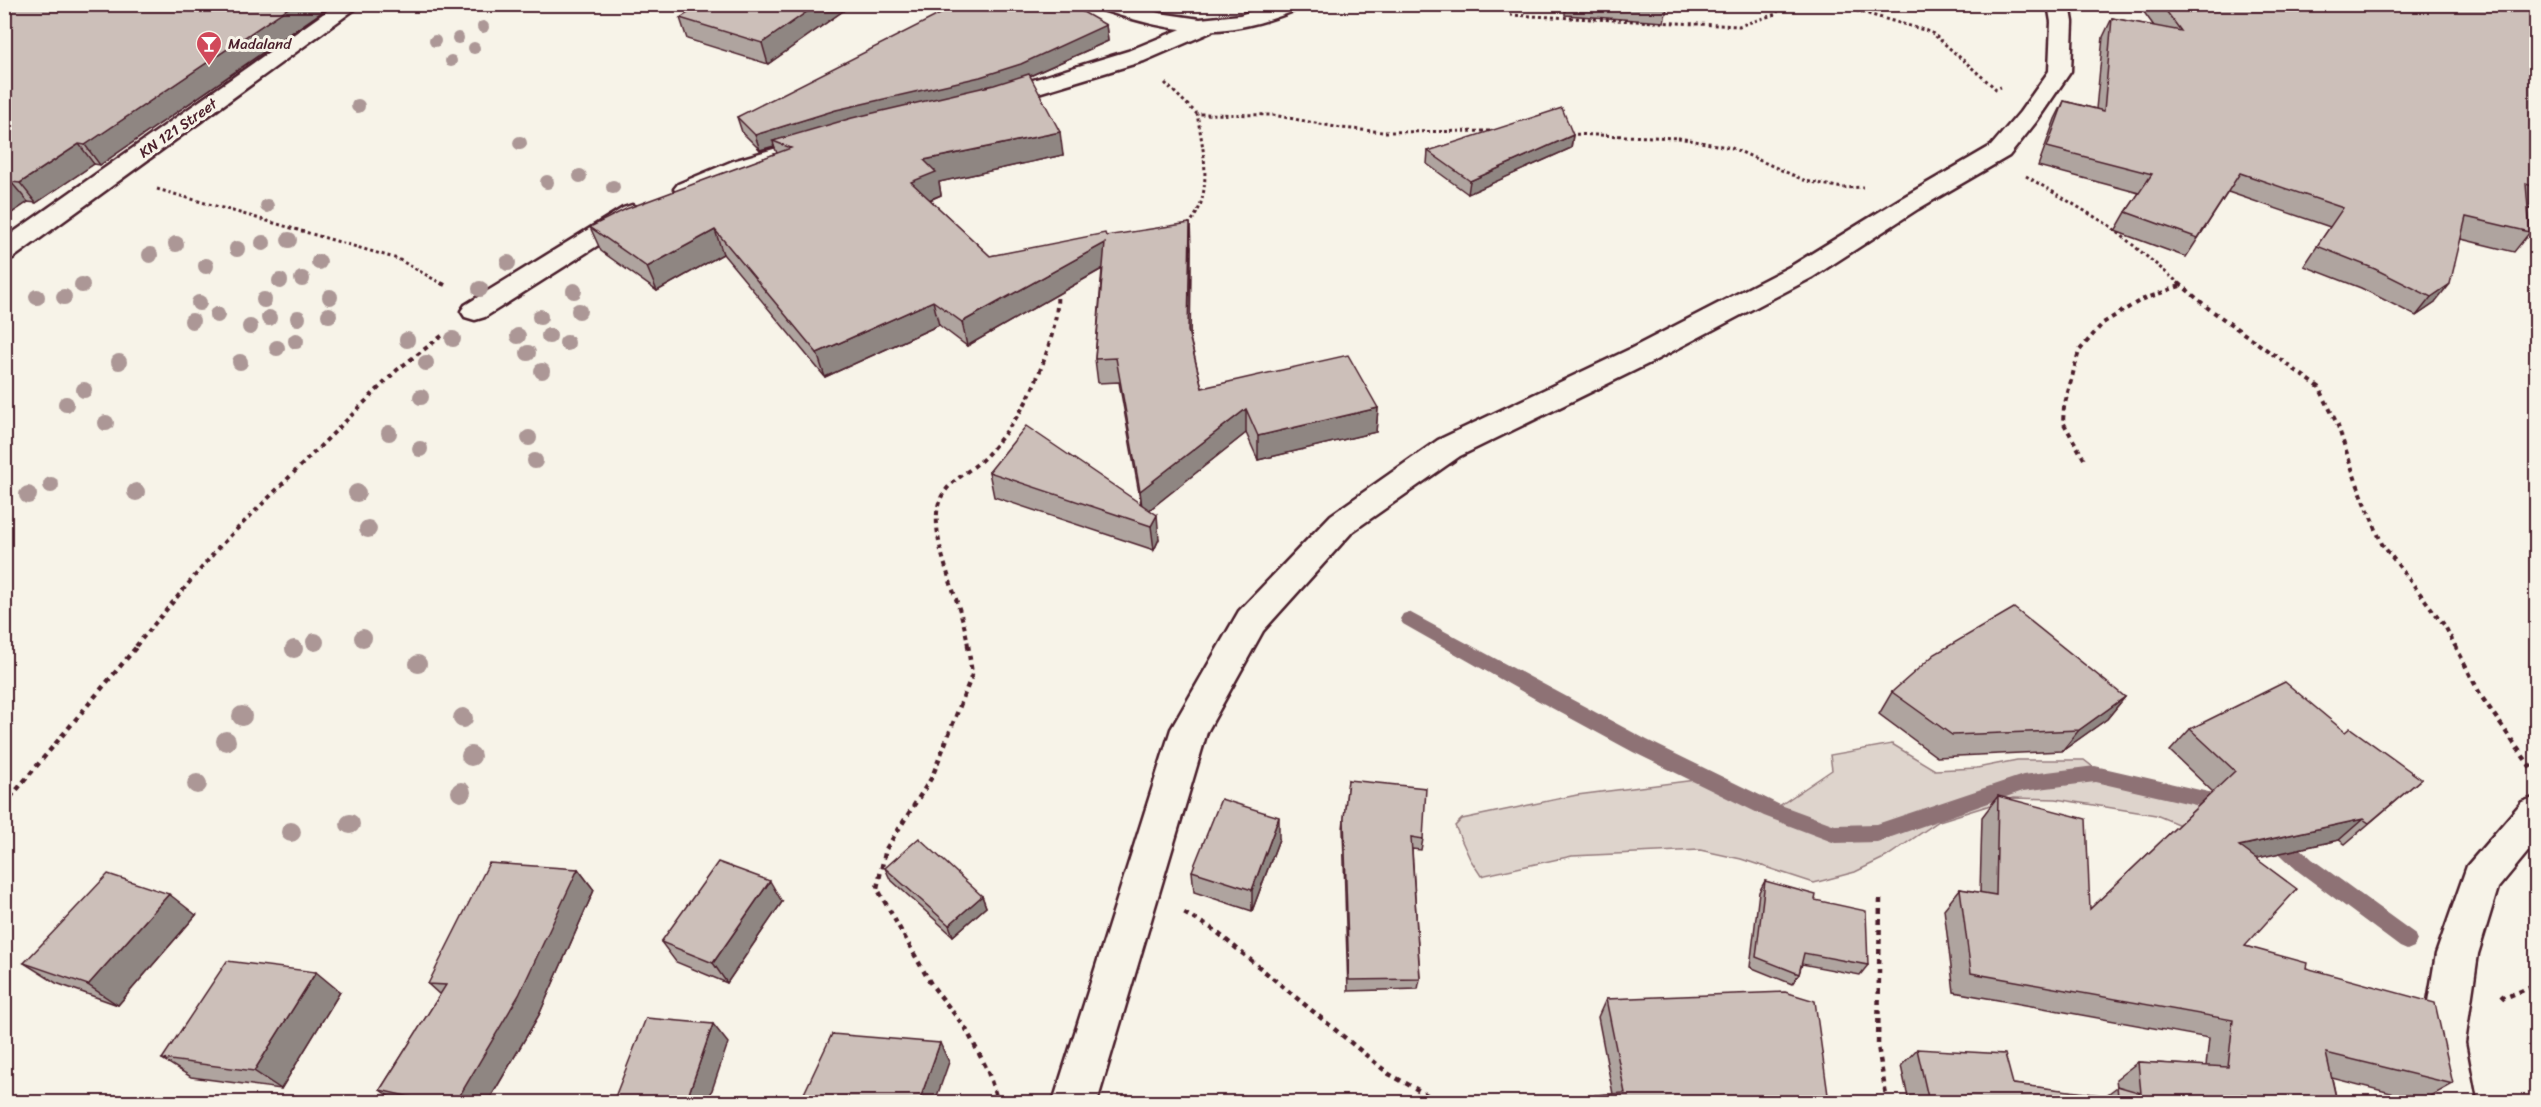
<svg xmlns="http://www.w3.org/2000/svg" width="2541" height="1107" font-family="Sriracha,sans-serif">
	<rect width="100%" height="100%" fill="#f7f3e8"/>
	<filter id="ink" filterUnits="userSpaceOnUse"><feTurbulence type="fractalNoise" baseFrequency=".0167" numOctaves="2"/><feDisplacementMap in="SourceGraphic" scale="12" xChannelSelector="R" yChannelSelector="G"/><feConvolveMatrix kernelMatrix="1 2 1 2 8 2 1 2 1" color-interpolation-filters="sRGB"/></filter>
	<g filter="url(#ink)">
		<polygon fill="#ded4cc" stroke="#947a7c" stroke-width="1.5" points="1892,744 1935,770 1977,768 2017,760 2084,760 2106,777 2139,790 2166,782 2197,800 2220,818 2197,832 2156,815 2056,799 2013,798 1939,821 1886,857 1855,872 1814,883 1741,859 1700,850 1572,856 1481,876 1470,859 1455,826 1462,819 1577,795 1719,777 1744,790 1751,804 1776,808 1832,770 1830,755"/>
		<g fill="none" stroke-linecap="round" stroke-linejoin="round">
			<g fill="#8e7275" fill-rule="evenodd">
				<polygon points="1409,612 1647,740 1778,804 1835,825 1877,824 2023,775 2095,766 2226,796 2233,798 2236,804 2233,810 2226,812 2095,782 2023,791 1877,842 1835,843 1764,816 1633,752 1537,700 1403,624 1400,619 1403,614"/>
				<polygon points="2273,826 2280,829 2312,859 2414,933 2417,940 2414,947 2407,950 2400,947 2298,871 2266,841 2263,835 2266,829"/>
			</g>
			<defs>
				<g id="street">
					<polygon points="337,4 362,4 13,258 4,260 4,239"/>
					<polygon points="2048,4 2070,4 2073,22 2071,71 2036,122 2009,156 1918,209 1813,277 1650,363 1460,456 1353,531 1263,631 1207,732 1097,1102 1053,1102 1171,729 1239,611 1331,515 1438,440 1630,349 1793,265 1900,199 1991,146 2020,112 2049,71 2051,22"/>
					<polygon points="1203,20 1211,22 1214,27 1211,32 1144,61 992,107 984,105 980,100 984,95 1128,51"/>
					<polygon points="794,143 803,145 806,150 803,155 751,171 696,194 687,197 678,194 674,189 678,184 733,161"/>
					<polygon points="632,205 641,208 645,213 641,218 485,317 475,320 465,317 461,311 465,305 623,208"/>
					<polygon points="2536,797 2536,842 2498,888 2478,954 2465,1043 2476,1102 2432,1102 2421,1043 2436,954 2467,866 2522,802"/>
				</g>
				<path id="secondary" d="M 1097,4 L 1131,4 L 1159,13 L 1200,19 L 1240,15 L 1271,4 L 1301,4 L 1299,9 C 1221,41 1178,34 1099,9 Z"/>
			</defs>
			<use href="#street" stroke="#4a1f2b" stroke-width="5"/>
			<use href="#secondary" stroke="#4a1f2b" stroke-width="5"/>
			<g stroke="#4a1f2b" stroke-width="3" stroke-dasharray="3 3" stroke-linecap="butt">
				<polyline points="1833,4 1931,32 1996,89 2001,87"/>
				<polyline points="1510,15 1739,26 1776,14 1782,4"/>
				<polyline points="1165,83 1197,114 1273,115 1341,128 1383,132 1494,131"/>
				<polyline points="1570,134 1679,138 1732,148 1806,181 1843,188 1863,187"/>
				<polyline points="2026,176 2110,226 2181,285"/>
				<polyline points="157,189 398,259 444,285"/>
				<path d="M 1188,225 C 1215,197 1203,148 1197,114"/>
			</g>
			<g stroke="#4a1f2b" stroke-width="4" stroke-dasharray="4.5 4.5" stroke-linecap="butt">
				<polyline points="441,283 445,285"/>
				<polyline points="2179,283 2208,308 2319,387 2338,426 2356,481 2382,544 2445,626 2455,646"/>
				<polyline points="2084,459 2063,422 2064,407 2079,351 2103,323 2141,300 2180,286"/>
				<polyline points="136,646 220,546 397,370 443,335"/>
				<path d="M 968,646 C 963,604 934,555 937,513 C 939,483 968,475 986,456 C 999,442 1018,417 1027,400 C 1041,372 1060,323 1057,291"/>
			</g>
			<g stroke="#4a1f2b" stroke-width="4.5" stroke-dasharray="5 5" stroke-linecap="butt">
				<polyline points="968,645 972,675 932,777 886,849 877,888 931,984 966,1029 987,1069 998,1102"/>
				<polyline points="2455,645 2481,696 2534,772"/>
				<polyline points="4,805 138,645"/>
				<polyline points="1880,899 1878,1046 1887,1102"/>
				<polyline points="1184,913 1213,929 1389,1074 1440,1102"/>
				<polyline points="2501,995 2504,998 2536,985"/>
			</g>
			<use href="#street" fill="#f7f3e8" fill-rule="evenodd"/>
			<use href="#secondary" fill="#f7f3e8" fill-rule="evenodd"/>
		</g>
		<g fill="#ac9796">
			<circle cx="483" cy="27" r="6"/>
			<circle cx="458" cy="38" r="6"/>
			<circle cx="435" cy="41" r="6"/>
			<circle cx="474" cy="48" r="6"/>
			<circle cx="451" cy="61" r="6"/>
			<circle cx="358" cy="106" r="7"/>
			<circle cx="520" cy="143" r="7"/>
			<circle cx="580" cy="176" r="7"/>
			<circle cx="547" cy="182" r="7"/>
			<circle cx="613" cy="187" r="7"/>
			<circle cx="267" cy="206" r="7"/>
			<circle cx="289" cy="240" r="8"/>
			<circle cx="263" cy="243" r="8"/>
			<circle cx="176" cy="244" r="8"/>
			<circle cx="237" cy="249" r="8"/>
			<circle cx="150" cy="255" r="8"/>
			<circle cx="319" cy="262" r="8"/>
			<circle cx="508" cy="263" r="8"/>
			<circle cx="206" cy="266" r="8"/>
			<circle cx="302" cy="279" r="8"/>
			<circle cx="280" cy="281" r="8"/>
			<circle cx="82" cy="285" r="8"/>
			<circle cx="480" cy="289" r="8"/>
			<circle cx="574" cy="291" r="8"/>
			<circle cx="37" cy="297" r="8"/>
			<circle cx="64" cy="297" r="8"/>
			<circle cx="330" cy="297" r="8"/>
			<circle cx="264" cy="300" r="8"/>
			<circle cx="199" cy="303" r="8"/>
			<circle cx="579" cy="311" r="8"/>
			<circle cx="217" cy="315" r="8"/>
			<circle cx="329" cy="315" r="8"/>
			<circle cx="540" cy="317" r="8"/>
			<circle cx="269" cy="318" r="8"/>
			<circle cx="298" cy="318" r="8"/>
			<circle cx="192" cy="321" r="8"/>
			<circle cx="250" cy="327" r="8"/>
			<circle cx="518" cy="336" r="8"/>
			<circle cx="549" cy="336" r="8"/>
			<circle cx="453" cy="339" r="8"/>
			<circle cx="407" cy="340" r="8"/>
			<circle cx="296" cy="341" r="8"/>
			<circle cx="567" cy="343" r="8"/>
			<circle cx="277" cy="348" r="8"/>
			<circle cx="528" cy="353" r="8"/>
			<circle cx="119" cy="362" r="8"/>
			<circle cx="240" cy="362" r="8"/>
			<circle cx="426" cy="363" r="8"/>
			<circle cx="542" cy="371" r="8"/>
			<circle cx="84" cy="390" r="8"/>
			<circle cx="421" cy="397" r="8"/>
			<circle cx="66" cy="404" r="8"/>
			<circle cx="106" cy="423" r="8"/>
			<circle cx="389" cy="433" r="8"/>
			<circle cx="529" cy="438" r="8"/>
			<circle cx="420" cy="449" r="8"/>
			<circle cx="535" cy="461" r="8"/>
			<circle cx="51" cy="485" r="8"/>
			<circle cx="136" cy="492" r="9"/>
			<circle cx="357" cy="493" r="9"/>
			<circle cx="28" cy="495" r="9"/>
			<circle cx="368" cy="529" r="9"/>
			<circle cx="363" cy="638" r="9"/>
			<circle cx="315" cy="642" r="9"/>
			<circle cx="294" cy="649" r="9"/>
			<circle cx="418" cy="664" r="9"/>
			<circle cx="242" cy="716" r="10"/>
			<circle cx="463" cy="718" r="10"/>
			<circle cx="226" cy="741" r="10"/>
			<circle cx="471" cy="756" r="10"/>
			<circle cx="197" cy="784" r="10"/>
			<circle cx="461" cy="792" r="10"/>
			<circle cx="350" cy="824" r="10"/>
			<circle cx="291" cy="832" r="10"/>
		</g>
		<g fill="#afa49f" stroke="#4a1f2b" stroke-width="1.5">
			<polygon points="4,4 324,4 326,9 100,165 94,164 36,203 28,202 4,218"/>
			<polygon points="1565,4 1668,4 1664,22 1565,15"/>
			<polygon points="2138,4 2536,4 2536,211 2528,208 2530,232 2514,252 2461,239 2435,303 2416,316 2361,288 2304,266 2330,227 2228,192 2186,257 2115,231 2126,212 2139,193 2038,166 2055,119 2064,101 2096,109 2103,37 2112,18 2154,26"/>
			<polygon points="850,6 768,64 687,39 680,18"/>
			<polygon points="1106,25 1108,41 1030,76 1063,155 939,182 941,195 930,200 990,256 1106,236 1191,247 1190,338 1202,388 1378,408 1376,432 1258,460 1246,433 1149,510 1159,539 1154,550 994,497 989,472 1141,504 1119,382 1098,383 1095,359 1102,269 967,346 939,325 825,377 723,254 657,291 601,251 590,227 777,153 774,146 760,150 742,132 737,117"/>
			<polygon points="1573,135 1571,148 1468,194 1427,164 1428,151"/>
			<polygon points="1892,692 2125,697 2107,719 2062,751 1937,757 1879,714"/>
			<polygon points="2190,729 2345,732 2421,779 2345,844 2339,840 2256,858 2245,946 2306,968 2453,1084 2422,1101 2332,1078 2337,1102 1909,1102 1901,1066 1917,1049 2013,1084 2105,1096 2117,1087 2116,1079 2138,1062 2206,1066 2209,1038 1954,992 1944,909 1960,889 1980,893 1982,817 1998,796 2090,909 2213,792 2170,751"/>
			<polygon points="1348,780 1423,839 1421,850 1412,849 1420,979 1418,989 1348,991 1343,829"/>
			<polygon points="1279,839 1252,911 1194,892 1192,871"/>
			<polygon points="885,868 982,896 986,907 953,936 890,879"/>
			<polygon points="578,869 594,890 539,1015 488,1102 397,1102 380,1090 440,995 428,984"/>
			<polygon points="1765,881 1815,900 1868,965 1860,975 1802,964 1799,974 1792,984 1750,967 1759,892"/>
			<polygon points="782,902 727,983 676,962 661,942"/>
			<polygon points="196,915 118,1005 56,983 24,963"/>
			<polygon points="340,992 281,1089 191,1077 162,1059"/>
			<polygon points="1606,999 1829,1102 1591,1102 1595,1095 1613,1094 1598,1017"/>
			<polygon points="2536,1038 2536,1067 2531,1052"/>
		</g>
		<g fill="#8f8682" stroke="#4a1f2b" stroke-width="1.5">
			<polygon points="294,4 324,4 326,9 100,165 85,145"/>
			<polygon points="818,4 850,4 850,6 768,64 762,43"/>
			<polygon points="1106,25 1108,41 1023,79 773,141 774,146 760,150 755,135"/>
			<polygon points="1060,132 1063,155 939,182 941,195 916,205 911,182 924,160"/>
			<polygon points="1573,135 1571,148 1468,194 1470,181"/>
			<polygon points="79,144 94,164 36,203 20,183"/>
			<polygon points="11,182 28,202 4,218 4,186"/>
			<polygon points="1190,223 1191,247 1190,355 1188,331"/>
			<polygon points="715,230 723,254 657,291 647,267"/>
			<polygon points="1105,243 1107,266 967,346 962,322"/>
			<polygon points="2450,284 2435,303 2416,316 2431,297"/>
			<polygon points="933,301 939,325 825,377 817,353"/>
			<polygon points="1378,408 1376,432 1258,460 1258,436"/>
			<polygon points="1246,409 1246,433 1143,515 1140,491"/>
			<polygon points="1157,515 1159,539 1154,550 1151,526"/>
			<polygon points="2125,697 2107,719 2062,751 2079,730"/>
			<polygon points="1279,817 1279,839 1252,911 1252,890"/>
			<polygon points="2363,819 2339,840 2218,867 2239,846"/>
			<polygon points="578,869 594,890 539,1015 488,1102 456,1102"/>
			<polygon points="770,881 782,902 727,983 713,963"/>
			<polygon points="169,894 196,915 118,1005 88,985"/>
			<polygon points="982,896 986,907 953,936 949,925"/>
			<polygon points="316,972 340,992 281,1089 254,1071"/>
			<polygon points="713,1024 728,1043 708,1102 686,1102"/>
			<polygon points="940,1043 949,1062 935,1102 919,1102"/>
		</g>
		<g fill="#ccbfb9" stroke="#4a1f2b" stroke-width="1.5">
			<polygon points="6,4 294,4 85,145 79,144 20,183 11,182 4,186 4,5"/>
			<polygon points="702,4 818,4 762,43 680,18"/>
			<polygon points="960,4 1069,4 1106,25 1021,64 980,77 836,110 755,135 737,117"/>
			<polygon points="2161,4 2536,4 2536,187 2526,184 2530,232 2466,217 2450,284 2431,297 2375,269 2317,246 2343,208 2240,173 2198,238 2126,212 2152,174 2047,147 2064,101 2104,111 2112,18 2181,31"/>
			<polygon points="1029,74 1060,132 924,160 936,172 911,182 990,256 1105,233 1106,236 1190,223 1188,331 1202,388 1348,355 1378,408 1258,436 1246,409 1140,491 1116,358 1095,359 1105,243 962,322 933,301 817,353 715,230 647,267 590,227 626,209 791,148 773,141 852,118 994,85"/>
			<polygon points="1562,108 1573,135 1470,181 1428,151"/>
			<polygon points="1026,426 1157,515 1151,526 989,472"/>
			<polygon points="2014,608 2125,697 2079,730 1952,735 1892,692 1935,654"/>
			<polygon points="2285,682 2345,732 2350,728 2421,779 2369,823 2363,819 2239,846 2297,889 2245,946 2307,963 2306,968 2435,1003 2453,1084 2326,1053 2337,1102 2275,1102 2242,1094 2243,1102 1929,1102 1917,1049 2005,1054 2013,1084 2118,1097 2117,1086 2141,1093 2138,1062 2228,1067 2233,1020 1971,973 1960,889 1996,895 1998,796 2086,819 2090,909 2235,771 2190,729"/>
			<polygon points="1348,780 1426,788 1423,839 1411,837 1420,979 1349,980 1344,818"/>
			<polygon points="1221,799 1279,817 1252,890 1192,871"/>
			<polygon points="919,838 982,896 949,925 885,868"/>
			<polygon points="718,862 770,881 713,963 661,942"/>
			<polygon points="489,863 578,869 519,995 456,1102 427,1101 380,1090 446,985 428,984"/>
			<polygon points="108,874 169,894 88,985 24,963"/>
			<polygon points="1765,881 1816,895 1815,900 1866,911 1868,965 1804,953 1799,974 1756,957"/>
			<polygon points="227,961 316,972 254,1071 162,1059"/>
			<polygon points="1785,992 1815,1001 1829,1102 1597,1102 1595,1095 1625,1093 1606,999"/>
			<polygon points="646,1018 713,1024 686,1102 613,1102"/>
			<polygon points="832,1034 940,1043 919,1102 800,1102"/>
		</g>
	</g>
	<defs>
		<symbol id="bar-pin" viewBox="-11 -11 22 30"><path d="M0 17L-7.5 6A9.5 9.5 0 1 1 7.5 6Z" fill="#d1495b" stroke="#f7f3e8"/><path d="M-6-5H6L.8 .8V4.5H3.5V6h-7V4.5H-.8V.8Z" fill="#fff"/></symbol>
	</defs>
	<g fill-rule="evenodd">
		<use href="#bar-pin" x="194" y="29" width="30" height="40"/>
	</g>
	<g text-anchor="middle" stroke-width="6" stroke-linejoin="round" paint-order="stroke">
		<g font-size="15" fill="#4a1f2b" stroke="#f7f3e8" text-anchor="start">
			<text x="228" y="49">Madaland</text>
		</g>
		<g font-size="15" fill="#4a1f2b" stroke="#f7f3e8">
			<text transform="translate(178 128) rotate(-35)" y="5">KN 121 Street</text>
		</g>
	</g>
	<rect width="2541" height="1107" fill="none" stroke="#f7f3e8" stroke-width="24"/>
	<rect x="12" y="12" width="2517" height="1083" fill="none" stroke="#4a1f2b" stroke-width="2" filter="url(#ink)"/>
</svg>
